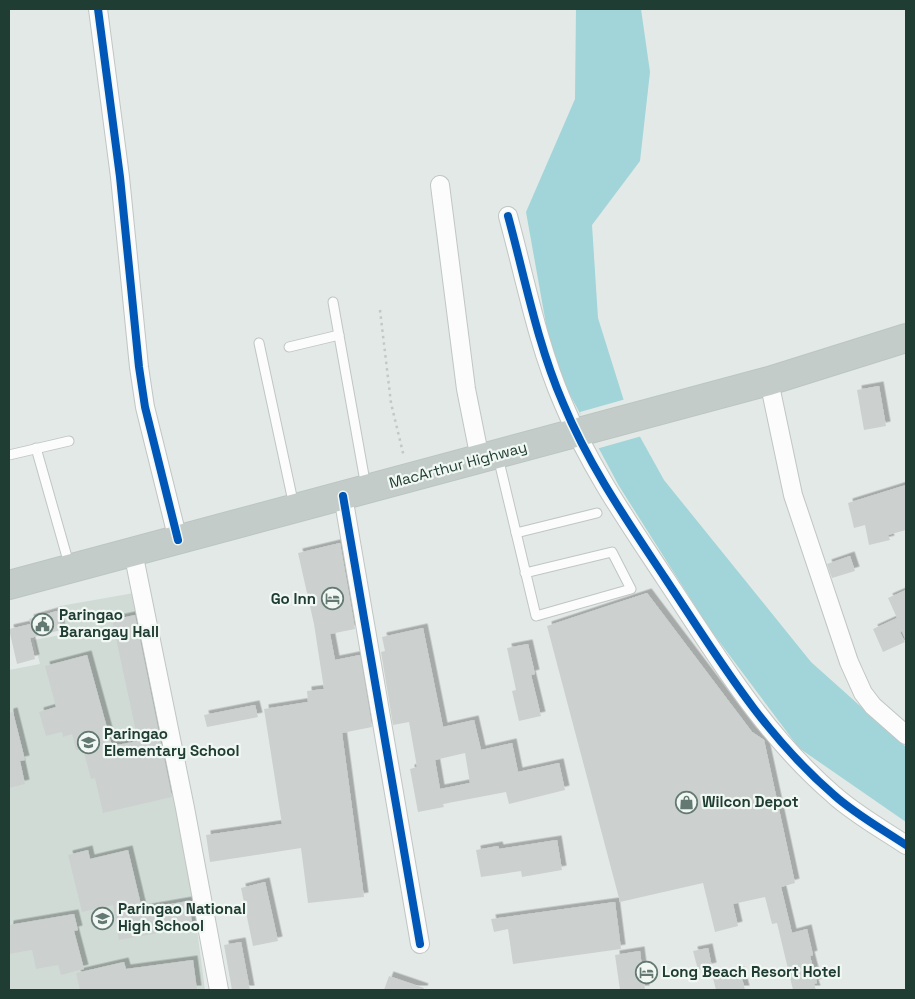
<svg xmlns="http://www.w3.org/2000/svg" width="915" height="999" font-family="'Space Grotesk',sans-serif">
	<defs>
		<filter id="shadow"><feDropShadow dx="4.5" dy="-4.5" stdDeviation="0" flood-color="#0004"/></filter>
	</defs>
	<rect width="100%" height="100%" fill="#e3e9e6"/>
	<polygon fill="#d0dbd6" points="134,593 182,817 205,990 9,990 9,670 40,664 34,640 66,634 60,606"/>
	<polygon fill="#a1d5d9" points="576,9 641,9 650,72 640,161 592,225 598,318 629,417 664,480 811,662 906,747 906,822 799,748 709,628 619,486 553,363 526,212 575,99"/>
	<polygon fill="#e3e9e6" points="626,399 631,416 642,436 596,449 584,426 580,412"/>
	<g fill="#ccd1cf" fill-rule="evenodd" filter="url(#shadow)">
		<polygon points="879,386 886,426 864,430 857,390"/>
		<polygon points="906,485 906,530 888,535 890,540 869,545 865,525 854,528 848,503"/>
		<polygon points="340,543 355,629 330,634 335,660 360,655 372,727 342,733 364,897 308,903 301,848 210,862 206,835 282,824 264,709 308,702 307,691 324,689 314,624 298,553"/>
		<polygon points="850,556 855,571 832,578 827,564"/>
		<polygon points="906,590 906,641 902,631 900,632 905,642 883,652 873,629 897,618 888,598"/>
		<polygon points="647,593 752,732 764,740 795,883 781,887 792,933 807,929 813,955 810,956 817,983 814,984 816,990 793,990 777,923 772,924 765,897 733,904 738,926 715,932 703,883 620,902 547,626"/>
		<polygon points="57,611 61,630 30,638 35,659 17,664 9,629 31,624 29,619"/>
		<polygon points="135,615 172,797 103,813 95,778 91,779 83,749 76,750 72,734 63,737 62,732 46,736 39,712 56,707 45,666 87,655 112,746 138,741 112,620"/>
		<path d="M 423,628 L 443,727 L 474,720 L 481,750 L 512,743 L 518,772 L 559,763 L 565,790 L 509,804 L 506,792 L 443,804 L 444,807 L 418,812 L 410,769 L 417,767 L 409,722 L 393,725 L 381,652 L 385,651 L 382,637 ZM 465,753 L 470,783 L 440,789 L 435,760 Z"/>
		<polygon points="528,644 535,674 531,675 541,716 519,721 512,691 516,690 507,648"/>
		<polygon points="255,705 258,717 207,727 204,715"/>
		<polygon points="13,712 25,760 20,761 25,784 9,788 9,713"/>
		<polygon points="557,840 562,870 522,877 521,871 481,877 476,850 498,846 499,849"/>
		<polygon points="88,850 90,859 128,850 142,909 188,901 193,927 119,940 113,905 82,912 68,855"/>
		<polygon points="265,882 278,941 253,946 241,888"/>
		<polygon points="615,902 621,949 513,964 508,929 494,932 491,919"/>
		<polygon points="74,914 78,930 74,931 84,969 61,975 58,965 36,969 32,950 9,954 9,925"/>
		<polygon points="241,942 250,990 232,990 224,945"/>
		<polygon points="708,948 712,967 698,970 693,951"/>
		<polygon points="640,951 645,990 620,990 615,955"/>
		<polygon points="193,960 197,990 80,990 76,973 124,962 126,969"/>
		<polygon points="740,971 745,990 716,990 713,978"/>
		<polygon points="389,976 424,988 423,990 384,990"/>
	</g>
	<g fill="none" stroke-linecap="round" stroke-linejoin="round">
		<defs>
			<g id="service">
				<polyline points="333,302 366,487"/>
				<polyline points="259,343 294,506"/>
				<polyline points="289,347 339,335"/>
				<polyline points="36,448 67,557 72,565"/>
				<polyline points="9,455 69,441"/>
				<polyline points="498,457 536,616 631,589 612,552 525,573"/>
				<polyline points="516,533 597,513"/>
			</g>
			<g id="minor">
				<polyline points="98,9 120,177 139,367 145,407 178,540"/>
				<polyline points="440,185 466,389 480,459"/>
				<path d="M 508,216 C 525,278 537,343 563,403 C 589,466 628,522 665,578 C 717,656 762,733 834,795 C 855,814 882,829 906,845"/>
				<polyline points="769,381 793,495 849,662 863,693 873,706 906,735"/>
				<polyline points="343,496 420,944"/>
				<polyline points="133,552 185,808 219,990"/>
			</g>
			<polyline id="trunk" points="9,585 769,381 906,338"/>
		</defs>
		<use href="#service" stroke="#c0c6c3" stroke-width="11"/>
		<use href="#minor" stroke="#c0c6c3" stroke-width="20"/>
		<use href="#trunk" stroke="#bbc5c2" stroke-width="30"/>
		<polyline stroke="#c0c9c6" stroke-width="2.5" stroke-dasharray="2.5 4" stroke-linecap="butt" points="380,310 391,403 404,457"/>
		<use href="#service" stroke="#fbfcfb" stroke-width="9"/>
		<use href="#minor" stroke="#fbfcfb" stroke-width="18"/>
		<use href="#trunk" stroke="#c3ccc9" stroke-width="28"/>
		<defs>
			<g id="cycleway">
				<polyline points="98,9 120,177 139,367 145,407 178,540"/>
				<path d="M 508,216 C 525,278 537,343 563,403 C 589,466 628,522 665,578 C 717,656 762,733 834,795 C 855,814 882,829 906,845"/>
				<polyline points="343,496 420,944"/>
			</g>
		</defs>
		<use href="#cycleway" stroke="#f1f8f4" stroke-width="11"/>
		<use href="#cycleway" stroke="#0057b8" stroke-width="8"/>
	</g>
	<defs>
		<symbol id="hotel-ring" viewBox="-11 -11 22 22"><circle r="9.5" fill="#f1f8f4" stroke="#647972" stroke-width="1.5"/><path d="M-6-4.5h1.5V1H6V5H4.5V3h-9V5H-6ZM-4 0a1.8 1.8 0 1 1 3.6 0ZM.5 0V-2.5h3Q6-2.5 6 0Z" fill="#647972"/></symbol>
		<symbol id="civic-ring" viewBox="-11 -11 22 22"><circle r="9.5" fill="#f1f8f4" stroke="#647972" stroke-width="1.5"/><path d="M-.6-6.5H3V-4.5H.6V-3L4-1V1h2V6H-6V1h2V-1L-.6-3ZM-1.2 2.5V6h2.4V2.5Z" fill="#647972"/></symbol>
		<symbol id="school-ring" viewBox="-11 -11 22 22"><circle r="9.5" fill="#f1f8f4" stroke="#647972" stroke-width="1.5"/><path d="M0-5L7-2L0 1L-7-2ZM-4 1L0 2.5L4 1V4Q0 6-4 4Z" fill="#647972"/></symbol>
		<symbol id="shop-ring" viewBox="-11 -11 22 22"><circle r="9.5" fill="#f1f8f4" stroke="#647972" stroke-width="1.5"/><path d="M-5-2.5h2.3a2.7 3.5 0 0 1 5.4 0H5L5.5 6h-11ZM-1.5-2.5h3a1.5 2.3 0 0 0-3 0Z" fill="#647972"/></symbol>
	</defs>
	<g fill-rule="evenodd">
		<use href="#hotel-ring" x="320" y="586" width="25" height="25"/>
		<use href="#civic-ring" x="30" y="612" width="25" height="25"/>
		<use href="#school-ring" x="76" y="730" width="25" height="25"/>
		<use href="#shop-ring" x="674" y="790" width="25" height="25"/>
		<use href="#school-ring" x="90" y="906" width="25" height="25"/>
		<use href="#hotel-ring" x="634" y="960" width="25" height="25"/>
	</g>
	<g text-anchor="middle" stroke-width="4.5" stroke-linejoin="round" paint-order="stroke">
		<g font-size="15" fill="#203d33" stroke="#f1f8f4">
			<text transform="translate(458 465) rotate(-15)" y="5">MacArthur Highway</text>
		</g>
		<g font-size="15" font-weight="bold" fill="#203d33" stroke="#f1f8f4" text-anchor="start">
			<text x="316" y="604" text-anchor="end">Go Inn</text>
			<text x="59" y="620">Paringao<tspan x="59" dy="17">Barangay Hall</tspan></text>
			<text x="104" y="739">Paringao<tspan x="104" dy="17">Elementary School</tspan></text>
			<text x="702" y="807">Wilcon Depot</text>
			<text x="118" y="914">Paringao National<tspan x="118" dy="17">High School</tspan></text>
			<text x="662" y="977">Long Beach Resort Hotel</text>
		</g>
	</g>
	<rect width="915" height="999" fill="none" stroke="#203d33" stroke-width="20"/>
</svg>
